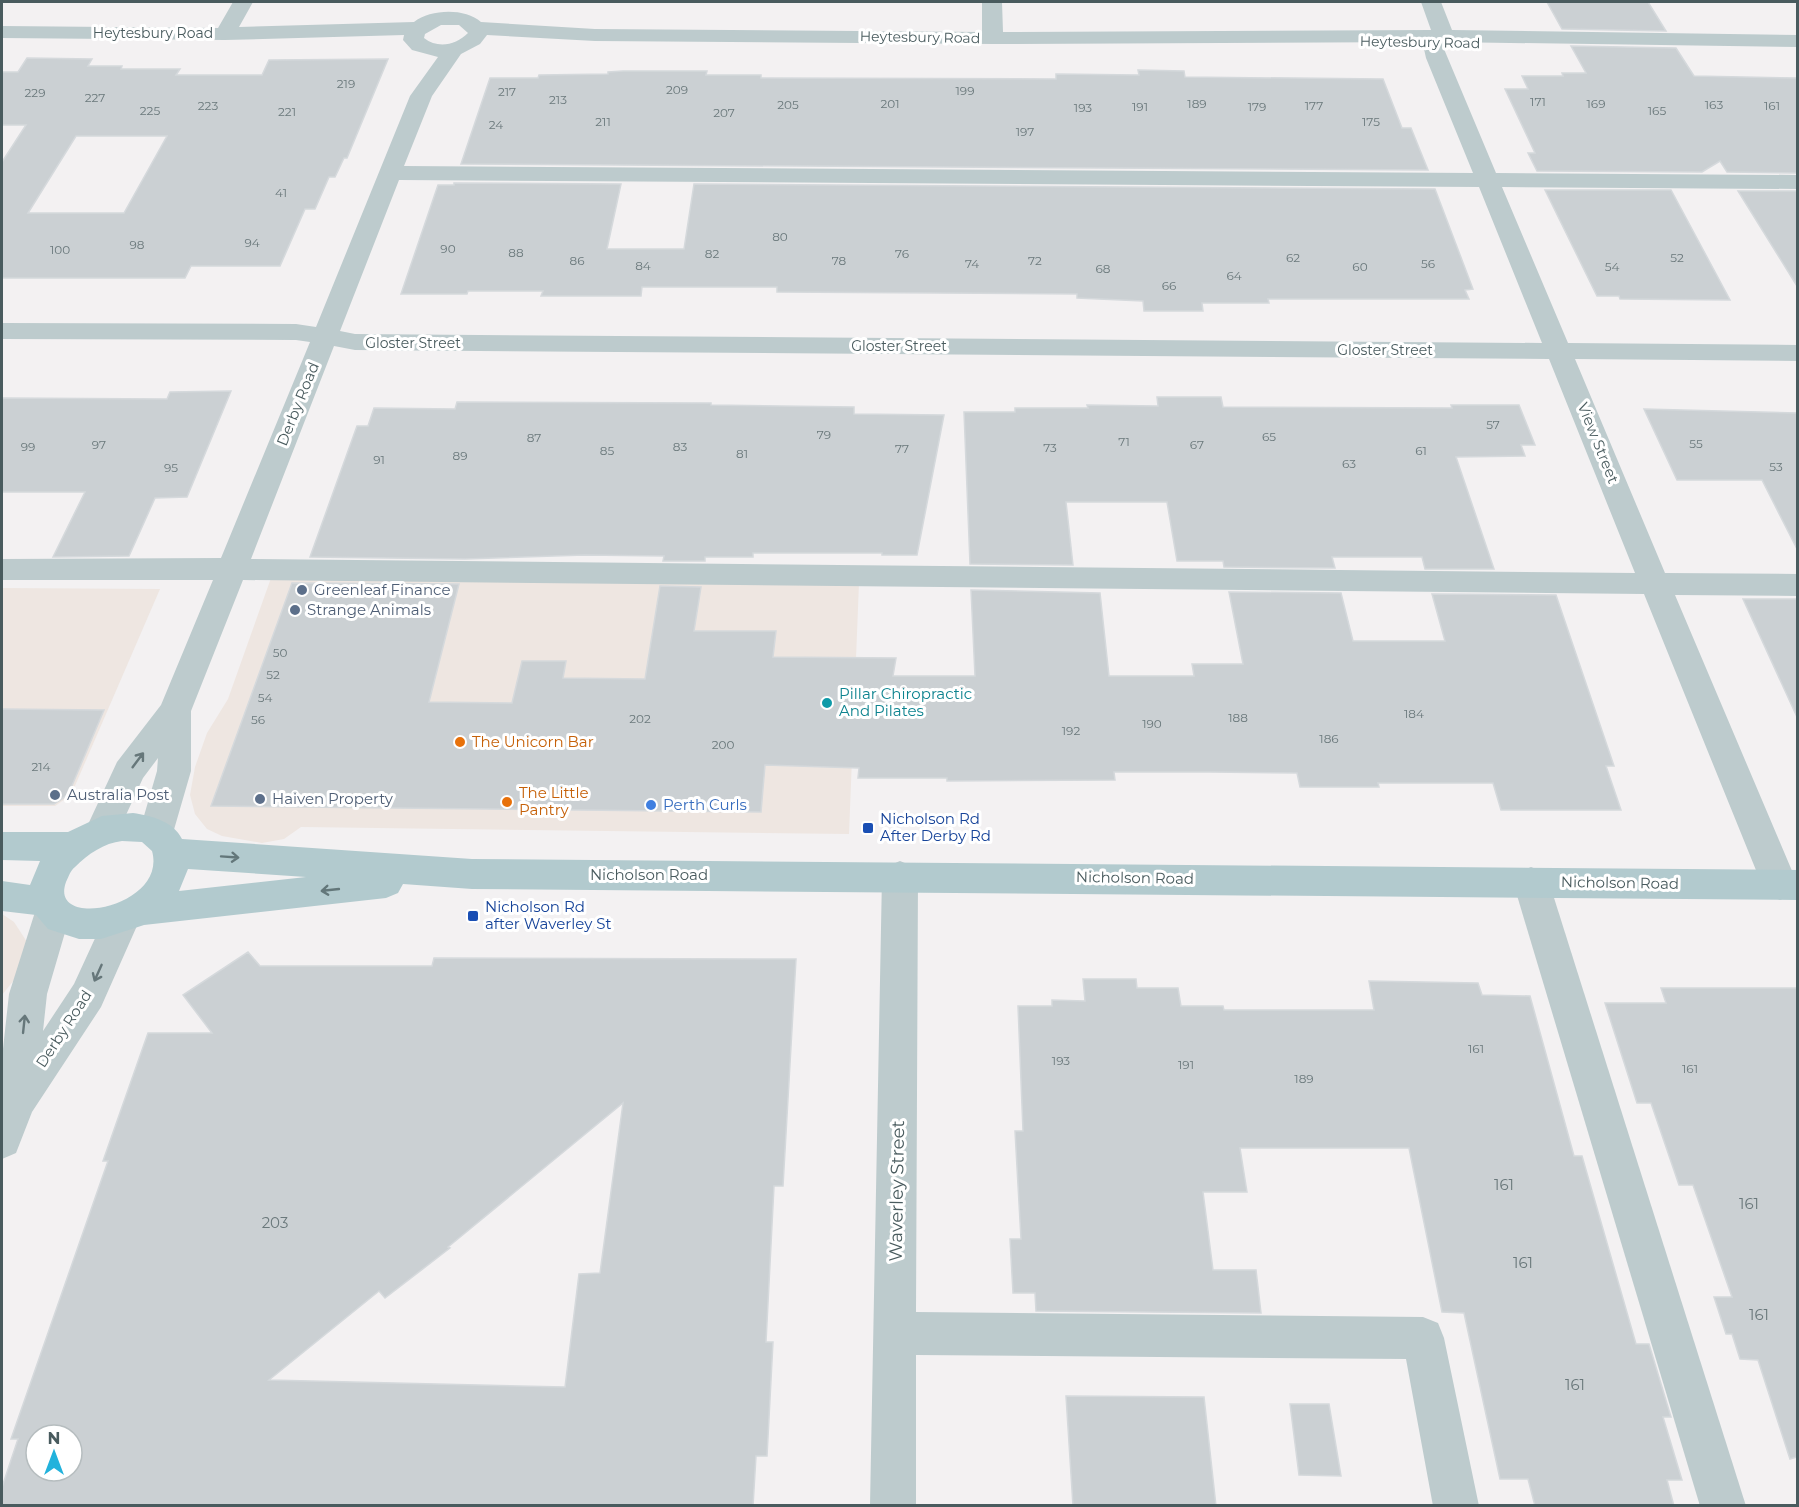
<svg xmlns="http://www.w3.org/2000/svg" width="1799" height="1507" font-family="Montserrat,sans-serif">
	<rect width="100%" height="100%" fill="#f3f1f2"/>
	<g fill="#eee6e1">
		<polygon points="271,578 859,583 849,834 301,827 284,839 262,843 222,836 207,829 195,814 190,795 195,767 207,733 228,699"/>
		<polygon points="2,588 160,589 71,795 55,806 2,806"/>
		<polygon points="2,914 14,922 27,942 14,980 2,995"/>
	</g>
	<g fill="#cbd0d3" stroke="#d5d9dc" stroke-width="1.5" fill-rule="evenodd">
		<polygon points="1547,2 1648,2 1666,31 1562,29"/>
		<polygon points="1571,46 1676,48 1694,76 1797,78 1797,173 1727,172 1720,161 1702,172 1537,171 1528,153 1535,153 1505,89 1528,89 1522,76 1563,76 1562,73 1586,73"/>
		<path d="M 27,58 L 92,59 L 88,66 L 122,66 L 121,69 L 180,69 L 176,75 L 262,75 L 269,60 L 388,59 L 347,158 L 344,158 L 335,177 L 329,177 L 315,209 L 305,209 L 280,266 L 191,266 L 185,278 L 2,278 L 2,162 L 26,125 L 2,125 L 2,72 L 18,72 ZM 76,136 L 167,136 L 124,213 L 28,213 Z"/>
		<polygon points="1138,70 1184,71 1185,77 1383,79 1402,128 1411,128 1428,170 461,164 490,78 538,78 539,75 608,74 608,72 623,71 707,71 706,75 761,75 761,78 1056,79 1056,74 1139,75"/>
		<polygon points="454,183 621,184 607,249 684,249 694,184 1435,189 1473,289 1465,290 1469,299 1268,299 1269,303 1202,303 1203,311 1144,311 1143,301 1077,298 1077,294 777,292 777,287 642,287 641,296 541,296 543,291 468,291 467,294 401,294 438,185 454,185"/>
		<polygon points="1545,190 1671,190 1730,300 1620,299 1619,296 1597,296"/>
		<polygon points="1738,191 1797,191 1797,286"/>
		<polygon points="231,391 187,497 155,498 129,556 53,557 85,492 2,492 2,398 167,399 170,392"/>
		<polygon points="1157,397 1221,397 1223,407 1452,408 1451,405 1519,405 1535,445 1521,445 1525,456 1456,457 1494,569 1425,569 1422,557 1332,557 1335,568 1224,567 1223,561 1177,561 1167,502 1066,502 1073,565 970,564 964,412 1015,412 1015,408 1088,408 1087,405 1158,406"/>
		<polygon points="457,402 711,403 711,405 854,407 854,414 944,415 917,555 882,555 882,553 753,553 753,557 705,557 705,561 663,561 664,556 585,555 465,559 310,557 357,426 368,426 374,408 455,409"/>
		<polygon points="1644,409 1797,413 1797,549 1762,480 1677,480"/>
		<polygon points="292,583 459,584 429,702 512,703 522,661 566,661 563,678 645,679 660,586 701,587 694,631 776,631 773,657 896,658 893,676 975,676 971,590 1100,593 1109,676 1194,676 1192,664 1243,664 1229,592 1341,593 1353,641 1445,641 1432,594 1556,595 1614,766 1606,766 1621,810 1501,810 1493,783 1378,783 1379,787 1300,787 1297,773 1209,772 1114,772 1115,780 947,781 947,778 858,778 859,768 765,765 761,812 211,806"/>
		<polygon points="1743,599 1797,599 1797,717"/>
		<polygon points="2,709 104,710 68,795 54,804 2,804"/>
		<path d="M 248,952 L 260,966 L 432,966 L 434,958 L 796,959 L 783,1186 L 774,1186 L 766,1342 L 773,1342 L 767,1456 L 756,1456 L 753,1506 L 2,1506 L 2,1487 L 18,1439 L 11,1439 L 108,1161 L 103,1161 L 148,1033 L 212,1033 L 183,995 ZM 623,1103 L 600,1273 L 579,1274 L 565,1387 L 269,1380 L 379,1291 L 385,1298 L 450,1248 L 448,1247 ZM 36,1435 L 72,1435 L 72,1471 L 36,1471 Z"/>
		<polygon points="1083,979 1136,979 1137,988 1178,988 1181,1006 1223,1006 1224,1010 1374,1010 1369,981 1478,983 1482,995 1530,996 1574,1156 1582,1156 1636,1344 1649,1344 1671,1417 1663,1417 1682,1480 1667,1480 1674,1506 1535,1506 1528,1479 1500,1479 1464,1313 1442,1312 1409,1148 1240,1148 1247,1192 1203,1192 1213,1270 1256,1270 1261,1313 1036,1311 1035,1293 1013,1293 1010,1239 1021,1239 1015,1131 1023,1131 1018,1006 1052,1006 1052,1000 1085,1001"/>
		<polygon points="1661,988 1797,988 1797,1457 1790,1459 1758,1360 1740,1359 1732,1334 1726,1334 1714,1297 1732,1297 1693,1185 1679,1185 1651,1103 1637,1103 1605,1003 1666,1003"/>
		<polygon points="1066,1396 1204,1397 1216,1506 1073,1506"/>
		<polygon points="1290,1404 1329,1404 1341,1476 1299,1475"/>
	</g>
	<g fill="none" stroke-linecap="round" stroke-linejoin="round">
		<g fill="#bdcbcd" fill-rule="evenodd">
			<path d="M 233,2 L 253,2 L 239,27 L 414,22 C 431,9 465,8 481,22 L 595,29 L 982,32 L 982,2 L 1002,2 L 1003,32 L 1431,30 L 1421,2 L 1441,2 L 1452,30 L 1798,35 L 1798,47 L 1447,42 L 1444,49 L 1496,173 L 1798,175 L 1798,189 L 1502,187 L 1568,343 L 1798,345 L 1798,361 L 1575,359 L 1665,573 L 1798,574 L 1798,596 L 1675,595 L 1798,885 L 1792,895 L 1780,900 L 1768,895 L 1762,885 L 1644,594 L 243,580 L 191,711 L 191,771 L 173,833 L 168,843 L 156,847 L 144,843 L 139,833 L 157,771 L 158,758 L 143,778 L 114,841 L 102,845 L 90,841 L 85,831 L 117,762 L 161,705 L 213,580 L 2,580 L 2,559 L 221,558 L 310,342 L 296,340 L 2,339 L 2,323 L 296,324 L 316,327 L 410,96 L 438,57 L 412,50 L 403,40 L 404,35 L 225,40 L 2,38 L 2,26 L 218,28 ZM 441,25 L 459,25 L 468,33 C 456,45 438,49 424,38 L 425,34 ZM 487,35 L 595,41 L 993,44 L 1426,42 L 1424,49 L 1426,58 L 1473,173 L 404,166 L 432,96 L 461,54 L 480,44 ZM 399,180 L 1479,187 L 1542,343 L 355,334 L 340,331 ZM 334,346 L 355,350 L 1549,359 L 1635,573 L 251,559 Z"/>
			<polygon points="900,861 912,866 918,876 916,1312 1423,1317 1438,1323 1444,1338 1479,1506 1433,1506 1406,1359 916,1355 916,1506 870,1506 882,876 888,866"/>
			<polygon points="1531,867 1543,872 1549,882 1746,1506 1700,1506 1513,882 1519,872"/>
			<polygon points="53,897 66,901 71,912 47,994 43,1031 74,984 109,908 122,904 135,908 140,919 101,1007 32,1112 16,1153 2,1159 2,1058 9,994 35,912 40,901"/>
		</g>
		<path fill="#b2cace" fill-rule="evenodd" d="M 133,813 C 152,816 173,821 182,839 L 472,859 L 1798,870 L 1798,900 L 472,889 L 403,884 L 398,893 L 386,898 L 144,925 L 101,939 L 79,939 L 48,929 L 36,915 L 2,911 L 2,881 L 30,885 L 40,861 L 2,860 L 2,832 L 68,832 L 102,816 ZM 122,841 L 142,842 L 152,851 C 168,907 48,931 66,882 C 69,876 70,871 75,867 C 88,854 104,843 122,841 ZM 188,869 L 306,877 L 179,891 Z"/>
	</g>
	<defs><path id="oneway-shaft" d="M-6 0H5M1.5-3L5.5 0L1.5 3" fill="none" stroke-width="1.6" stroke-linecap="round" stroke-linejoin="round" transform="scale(1.5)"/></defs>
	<g stroke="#66777a">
		<use href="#oneway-shaft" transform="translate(138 760) rotate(-53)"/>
		<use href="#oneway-shaft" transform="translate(98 973) rotate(114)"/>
		<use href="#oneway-shaft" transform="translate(24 1024) rotate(-84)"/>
	</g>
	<g stroke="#63777a">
		<use href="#oneway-shaft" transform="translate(230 857) rotate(4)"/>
		<use href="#oneway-shaft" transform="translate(330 890) rotate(174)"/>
	</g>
	<g fill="#5c6f8a" stroke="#fff" stroke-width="2">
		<circle cx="302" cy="590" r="6"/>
		<circle cx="295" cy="610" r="6"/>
		<circle cx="55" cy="795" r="6"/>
		<circle cx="260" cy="799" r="6"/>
	</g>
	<circle fill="#0f9aa8" stroke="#fff" stroke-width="2" cx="827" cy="703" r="6"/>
	<g fill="#e8710a" stroke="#fff" stroke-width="2">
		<circle cx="460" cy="742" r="6"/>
		<circle cx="507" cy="802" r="6"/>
	</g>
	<circle fill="#3f7fe0" stroke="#fff" stroke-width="2" cx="651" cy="805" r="6"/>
	<g fill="#1a4fb4" stroke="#fff" stroke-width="2">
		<rect x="862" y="822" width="12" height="12" rx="3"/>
		<rect x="467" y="910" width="12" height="12" rx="3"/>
	</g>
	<g text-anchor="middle" stroke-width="6" stroke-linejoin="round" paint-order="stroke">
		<g font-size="12" fill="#6a787b">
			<text x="346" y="88">219</text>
			<text x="677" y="94">209</text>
			<text x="965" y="95">199</text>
			<text x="507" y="96">217</text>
			<text x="35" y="97">229</text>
			<text x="95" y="102">227</text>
			<text x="558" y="104">213</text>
			<text x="1538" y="106">171</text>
			<text x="890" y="108">201</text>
			<text x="1197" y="108">189</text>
			<text x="1596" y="108">169</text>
			<text x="788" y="109">205</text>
			<text x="1714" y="109">163</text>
			<text x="208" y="110">223</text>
			<text x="1314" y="110">177</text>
			<text x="1772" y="110">161</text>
			<text x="1140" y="111">191</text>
			<text x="1257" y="111">179</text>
			<text x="1083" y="112">193</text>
			<text x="150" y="115">225</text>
			<text x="1657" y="115">165</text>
			<text x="287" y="116">221</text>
			<text x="724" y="117">207</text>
			<text x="603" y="126">211</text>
			<text x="1371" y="126">175</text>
			<text x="496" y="129">24</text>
			<text x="1025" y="136">197</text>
			<text x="281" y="197">41</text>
			<text x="780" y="241">80</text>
			<text x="252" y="247">94</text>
			<text x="137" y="249">98</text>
			<text x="448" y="253">90</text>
			<text x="60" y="254">100</text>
			<text x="516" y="257">88</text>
			<text x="712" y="258">82</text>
			<text x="902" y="258">76</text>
			<text x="1293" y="262">62</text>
			<text x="1677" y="262">52</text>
			<text x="577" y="265">86</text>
			<text x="839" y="265">78</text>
			<text x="1035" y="265">72</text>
			<text x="972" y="268">74</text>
			<text x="1428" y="268">56</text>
			<text x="643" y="270">84</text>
			<text x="1360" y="271">60</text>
			<text x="1612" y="271">54</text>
			<text x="1103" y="273">68</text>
			<text x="1234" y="280">64</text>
			<text x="1169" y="290">66</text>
			<text x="1493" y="429">57</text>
			<text x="824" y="439">79</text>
			<text x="1269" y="441">65</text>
			<text x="534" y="442">87</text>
			<text x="1124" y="446">71</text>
			<text x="1696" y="448">55</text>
			<text x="99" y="449">97</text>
			<text x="1197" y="449">67</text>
			<text x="28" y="451">99</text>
			<text x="680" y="451">83</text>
			<text x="1050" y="452">73</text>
			<text x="902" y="453">77</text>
			<text x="607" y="455">85</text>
			<text x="1421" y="455">61</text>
			<text x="742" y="458">81</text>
			<text x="460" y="460">89</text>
			<text x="379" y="464">91</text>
			<text x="1349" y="468">63</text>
			<text x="1776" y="471">53</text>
			<text x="171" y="472">95</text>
			<text x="280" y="657">50</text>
			<text x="273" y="679">52</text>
			<text x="265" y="702">54</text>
			<text x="1414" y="718">184</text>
			<text x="1238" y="722">188</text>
			<text x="640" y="723">202</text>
			<text x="258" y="724">56</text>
			<text x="1152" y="728">190</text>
			<text x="1071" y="735">192</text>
			<text x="1329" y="743">186</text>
			<text x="723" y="749">200</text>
			<text x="41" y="771">214</text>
			<text x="1476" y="1053">161</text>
			<text x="1061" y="1065">193</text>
			<text x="1186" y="1069">191</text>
			<text x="1690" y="1073">161</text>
			<text x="1304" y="1083">189</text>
		</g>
		<g font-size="14" fill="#495b5e" stroke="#fff">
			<text x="153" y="38">Heytesbury Road</text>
			<text transform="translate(920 37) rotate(1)" y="5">Heytesbury Road</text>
			<text transform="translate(1420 42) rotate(1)" y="5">Heytesbury Road</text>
			<text x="413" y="348">Gloster Street</text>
			<text x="899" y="351">Gloster Street</text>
			<text x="1385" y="355">Gloster Street</text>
		</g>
		<g font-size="15" fill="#495b5e" stroke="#fff">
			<text transform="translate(298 404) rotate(-68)" y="5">Derby Road</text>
			<text transform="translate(1598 443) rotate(68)" y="5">View Street</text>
			<text x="649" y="880">Nicholson Road</text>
			<text transform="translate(1135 878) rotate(1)" y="5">Nicholson Road</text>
			<text transform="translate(1620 883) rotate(1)" y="5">Nicholson Road</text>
			<text transform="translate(64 1029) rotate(-57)" y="5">Derby Road</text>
		</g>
		<g font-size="15" fill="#4e5e75" stroke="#fff" text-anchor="start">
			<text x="314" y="595">Greenleaf Finance</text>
			<text x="307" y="615">Strange Animals</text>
			<text x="67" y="800">Australia Post</text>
			<text x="272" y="804">Haiven Property</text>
		</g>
		<g font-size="15" fill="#0d838f" stroke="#fff" text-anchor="start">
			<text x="839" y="699">Pillar Chiropractic<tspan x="839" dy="17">And Pilates</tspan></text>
		</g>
		<g font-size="15" fill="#c56008" stroke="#fff" text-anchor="start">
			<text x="472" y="747">The Unicorn Bar</text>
			<text x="519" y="798">The Little<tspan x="519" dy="17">Pantry</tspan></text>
		</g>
		<g font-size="15" fill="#366cbe" stroke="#fff" text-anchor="start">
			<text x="663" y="810">Perth Curls</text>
		</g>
		<g font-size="15" fill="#164399" stroke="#fff" text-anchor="start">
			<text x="880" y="824">Nicholson Rd<tspan x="880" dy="17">After Derby Rd</tspan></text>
			<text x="485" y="912">Nicholson Rd<tspan x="485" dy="17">after Waverley St</tspan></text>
		</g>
		<g font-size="15" fill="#6a787b">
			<text x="1504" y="1190">161</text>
			<text x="1749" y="1209">161</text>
			<text x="275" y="1228">203</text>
			<text x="1523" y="1268">161</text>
			<text x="1759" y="1320">161</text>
			<text x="1575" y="1390">161</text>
		</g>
		<g font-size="18" fill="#495b5e" stroke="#fff">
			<text transform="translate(897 1191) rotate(-89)" y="6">Waverley Street</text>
		</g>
	</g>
	<rect width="1799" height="1507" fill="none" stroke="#495b5e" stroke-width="6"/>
	<g transform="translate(54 1453)"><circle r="28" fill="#ffffff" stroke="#b6bdbf" stroke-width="1.5"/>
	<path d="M0-4.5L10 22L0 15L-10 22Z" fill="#22b2dc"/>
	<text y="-9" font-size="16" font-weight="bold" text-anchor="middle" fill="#495b5e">N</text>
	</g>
</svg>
